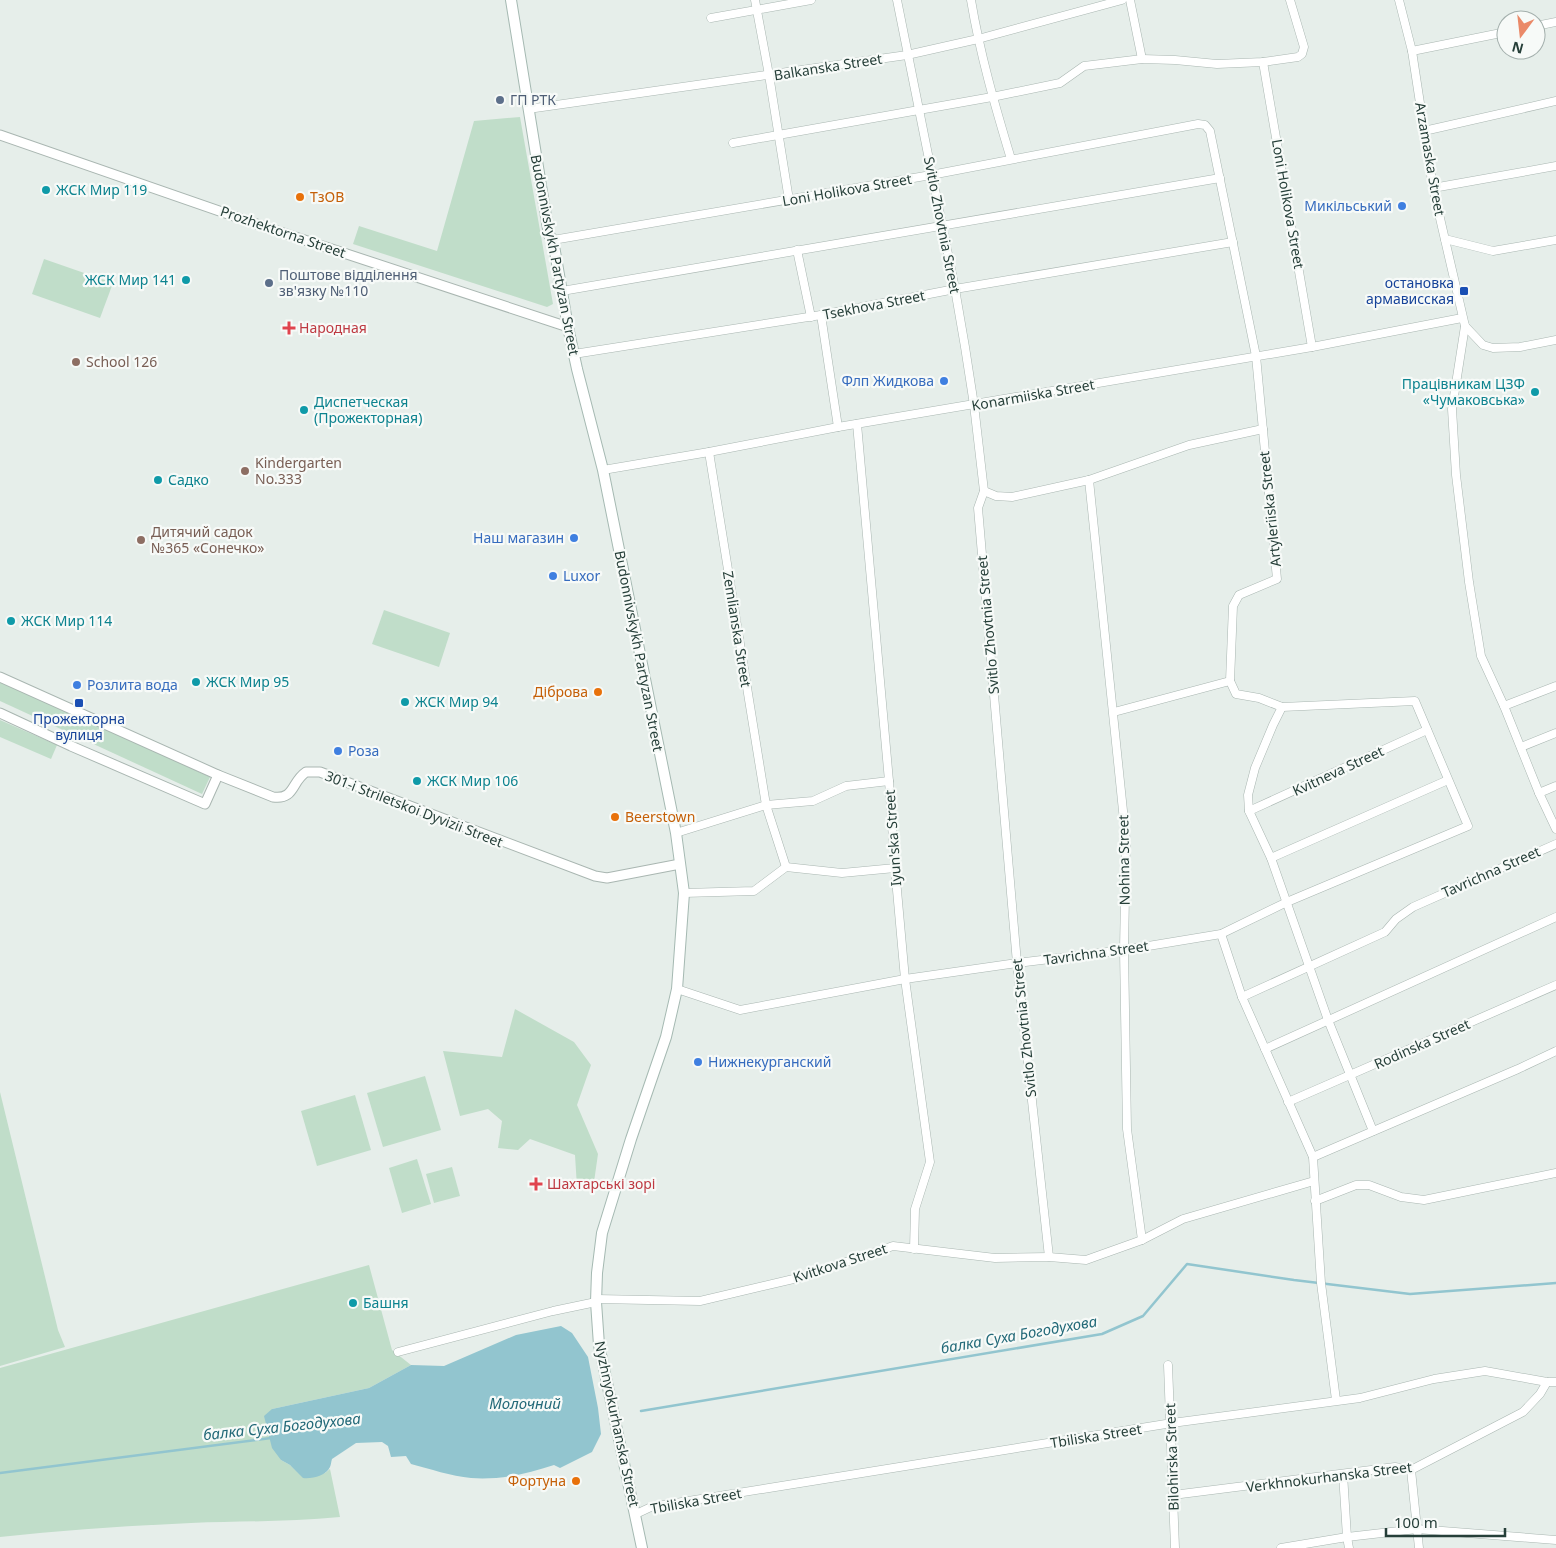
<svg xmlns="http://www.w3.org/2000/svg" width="1556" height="1548" font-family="'Noto Sans',sans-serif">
	<rect width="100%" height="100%" fill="#e6eeea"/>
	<g fill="#c0ddc9">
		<polygon points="520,117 553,304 547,307 353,244 359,226 437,251 474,121"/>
		<polygon points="44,259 113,283 100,318 32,294"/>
		<polygon points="384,610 450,633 439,667 372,644"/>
		<polygon points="0,680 210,777 202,794 0,701"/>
		<polygon points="0,720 57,745 51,759 0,737"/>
		<polygon points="515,1009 574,1042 591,1065 577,1105 598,1154 593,1189 577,1187 575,1155 530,1139 518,1150 498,1148 502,1121 488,1109 460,1116 443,1051 502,1057"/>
		<polygon points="425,1076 441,1130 383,1147 367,1093"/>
		<polygon points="0,1092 58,1330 65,1347 0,1366"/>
		<polygon points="355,1095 371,1150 317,1166 301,1111"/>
		<polygon points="417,1159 431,1204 402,1213 389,1168"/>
		<polygon points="452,1167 460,1196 434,1203 426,1174"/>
		<path d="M 369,1265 L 392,1350 L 411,1365 L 369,1388 L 272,1409 L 281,1460 L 290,1465 L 304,1478 L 325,1473 L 330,1469 L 340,1517 C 290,1522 241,1521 191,1523 C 127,1526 63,1530 0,1537 L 0,1368 Z"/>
	</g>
	<path fill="#92c5cf" d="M 561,1326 L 572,1333 L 588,1357 L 598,1408 L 601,1434 L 592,1452 L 560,1468 L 554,1465 C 527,1474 500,1480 471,1478 C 451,1476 430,1469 411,1464 L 406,1456 L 391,1457 L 388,1446 L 382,1442 L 356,1443 L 332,1459 C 331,1462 331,1465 330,1467 C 326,1476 312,1479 303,1478 L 290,1465 L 281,1460 L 272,1448 L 264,1416 L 272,1409 L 369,1388 L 411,1365 L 444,1366 L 516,1335 Z"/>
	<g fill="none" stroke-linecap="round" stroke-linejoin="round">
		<g stroke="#92c5cf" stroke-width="2.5">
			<polyline points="641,1411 1102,1334 1143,1316 1187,1264 1294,1280 1410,1294 1556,1283"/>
			<polyline points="0,1473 271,1438"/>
		</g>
		<defs>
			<g id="minor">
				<polyline points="755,0 769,75 789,200"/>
				<polyline points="897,0 955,289 965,347 974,405 984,491 978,508 1017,963 1049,1257"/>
				<path d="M 971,0 C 980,54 995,106 1011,159"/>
				<polyline points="1130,0 1142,59"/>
				<polyline points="1399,0 1412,51 1433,188 1465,326 1483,345 1493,348 1520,347 1556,340"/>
				<polyline points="711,18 811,0"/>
				<polyline points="1536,26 1556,22"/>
				<polyline points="1412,51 1506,32"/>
				<polyline points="1263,62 1312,347"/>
				<polyline points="528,109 907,55 978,39 1122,0"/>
				<polyline points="1424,131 1556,101"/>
				<polyline points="733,143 992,97 1060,83 1084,66 1142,59 1175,60 1217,64 1263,62 1298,57 1302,54 1304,47 1290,0"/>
				<polyline points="1433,188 1556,166"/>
				<polyline points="1445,239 1493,251 1556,240"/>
				<polyline points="553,240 931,175 1198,124 1205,125 1210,131 1256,356 1277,579 1239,595 1233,606 1230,681"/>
				<polyline points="797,250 811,317"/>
				<polyline points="562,291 1220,178"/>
				<polyline points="821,315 838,427"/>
				<polyline points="1465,326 1452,409 1456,475 1469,582 1481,656 1504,706 1539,793 1556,829"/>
				<polyline points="574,354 821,315 955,289 1233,242"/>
				<polyline points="857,424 889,781 895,868 905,979 930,1162 915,1209 914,1249"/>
				<polyline points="709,452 766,805 786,867"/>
				<polyline points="603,470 709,452 838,427 1312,347 1462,318"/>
				<polyline points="1089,480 1126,840 1124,950 1127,1129 1142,1240"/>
				<polyline points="984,491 996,496 1012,497 1089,480 1189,445 1263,429"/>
				<polyline points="1504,706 1556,686"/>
				<polyline points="1282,707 1273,725 1255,768 1248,795 1249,811 1271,858 1328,1020 1373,1131"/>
				<polyline points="1521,747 1556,733"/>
				<polyline points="1539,793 1556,786"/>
				<polyline points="1249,811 1427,730"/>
				<polyline points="676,833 766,805 813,801 846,786 889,781"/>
				<polyline points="1271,858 1448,780"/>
				<polyline points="684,893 754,891 786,867 842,873 895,868"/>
				<polyline points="1221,934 1242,997 1313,1157 1321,1283 1336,1400"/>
				<polyline points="677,989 740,1010 905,979 1017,963 1124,950 1221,934 1287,902 1468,826 1415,701 1282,707 1259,698 1236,694 1230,681 1114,712"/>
				<polyline points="1242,997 1385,932 1396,919 1413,907 1556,844"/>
				<polyline points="1265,1049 1556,917"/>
				<polyline points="1288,1102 1556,985"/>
				<polyline points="1313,1157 1518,1069 1556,1051"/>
				<polyline points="1315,1201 1356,1185 1369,1185 1401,1197 1424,1200 1556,1173"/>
				<polyline points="596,1299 700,1301 802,1277 893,1246 995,1258 1049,1257 1086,1260 1142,1240 1183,1219 1314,1181"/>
				<polyline points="398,1352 553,1311 596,1302"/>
				<polyline points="1168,1365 1175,1548"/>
				<polyline points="1411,1470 1419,1548"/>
				<polyline points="1343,1474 1347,1537 1349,1548"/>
				<polyline points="1173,1495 1395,1467 1411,1470 1523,1412 1540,1394 1547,1382"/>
				<polyline points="636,1514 651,1507 1172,1423 1360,1398 1434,1379 1485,1371 1547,1382 1556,1382"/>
				<polyline points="1281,1548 1347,1537 1417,1529 1556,1540"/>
			</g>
			<g id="tertiary">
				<polyline points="0,135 271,229 568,327"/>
				<path d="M 0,677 L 218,775 L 273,797 C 295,800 291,782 306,772 L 320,772 L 595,876 L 607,878 L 680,864"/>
				<polyline points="0,713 71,746 205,804 218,775"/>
			</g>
			<polyline id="secondary" points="511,0 549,235 553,240 568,327 577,369 603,470 676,833 684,893 677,989 666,1037 631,1139 602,1233 597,1273 596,1302 599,1345 642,1548"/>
		</defs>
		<use href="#minor" stroke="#a9b6b1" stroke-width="9"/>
		<use href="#tertiary" stroke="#a9b6b1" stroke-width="11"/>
		<use href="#secondary" stroke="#a5b9b2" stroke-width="12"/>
		<use href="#minor" stroke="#fff" stroke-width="8"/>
		<use href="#tertiary" stroke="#fff" stroke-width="9"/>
		<use href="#secondary" stroke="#fff" stroke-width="10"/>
	</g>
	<g fill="#5c6f8a" stroke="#f7faf8" stroke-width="2">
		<circle cx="500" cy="100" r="5"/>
		<circle cx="269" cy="283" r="5"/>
	</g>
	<g fill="#0f9aa8" stroke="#f7faf8" stroke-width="2">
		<circle cx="46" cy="190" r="5"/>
		<circle cx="186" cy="280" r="5"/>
		<circle cx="1535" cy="392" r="5"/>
		<circle cx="304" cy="410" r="5"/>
		<circle cx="158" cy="480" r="5"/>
		<circle cx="11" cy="621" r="5"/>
		<circle cx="196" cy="682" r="5"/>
		<circle cx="405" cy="702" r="5"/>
		<circle cx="417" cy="781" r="5"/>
		<circle cx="353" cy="1303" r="5"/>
	</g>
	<g fill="#e8710a" stroke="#f7faf8" stroke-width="2">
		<circle cx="300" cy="197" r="5"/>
		<circle cx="598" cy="692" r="5"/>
		<circle cx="615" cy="817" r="5"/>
		<circle cx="576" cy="1481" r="5"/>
	</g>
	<g fill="#3f7fe0" stroke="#f7faf8" stroke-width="2">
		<circle cx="1402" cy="206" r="5"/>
		<circle cx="944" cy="381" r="5"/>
		<circle cx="574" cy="538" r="5"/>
		<circle cx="553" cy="576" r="5"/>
		<circle cx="77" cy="685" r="5"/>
		<circle cx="338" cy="751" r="5"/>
		<circle cx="698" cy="1062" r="5"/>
	</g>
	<g fill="#1a4fb4" stroke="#f7faf8" stroke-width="2">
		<rect x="1459" y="286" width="10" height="10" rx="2.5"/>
		<rect x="74" y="698" width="10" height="10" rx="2.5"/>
	</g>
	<g fill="#e0444e" stroke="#f7faf8" stroke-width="2">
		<path d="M286.5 320.5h5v5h5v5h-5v5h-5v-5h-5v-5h5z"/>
		<path d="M533.5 1176.5h5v5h5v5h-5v5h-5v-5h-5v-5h5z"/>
	</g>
	<g fill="#8d6e63" stroke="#f7faf8" stroke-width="2">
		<circle cx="76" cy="362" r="5"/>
		<circle cx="245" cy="471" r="5"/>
		<circle cx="141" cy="540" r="5"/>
	</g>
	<g text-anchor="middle" stroke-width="4.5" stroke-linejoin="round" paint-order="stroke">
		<g font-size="14" fill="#263f39" stroke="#f7faf8">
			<text transform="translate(828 67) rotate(-9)" y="5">Balkanska Street</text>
			<text transform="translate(1430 159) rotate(80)" y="5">Arzamaska Street</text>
			<text transform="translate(847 190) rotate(-10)" y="5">Loni Holikova Street</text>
			<text transform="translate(1288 204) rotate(80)" y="5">Loni Holikova Street</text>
			<text transform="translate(942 225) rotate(79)" y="5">Svitlo Zhovtnia Street</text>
			<text transform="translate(283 232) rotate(19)" y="5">Prozhektorna Street</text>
			<text transform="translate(555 255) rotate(79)" y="5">Budonnivskykh Partyzan Street</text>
			<text transform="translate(874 305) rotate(-11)" y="5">Tsekhova Street</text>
			<text transform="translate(1033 395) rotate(-10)" y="5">Konarmiiska Street</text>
			<text transform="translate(1270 509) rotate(-96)" y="5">Artyleriiska Street</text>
			<text transform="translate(988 625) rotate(-95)" y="5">Svitlo Zhovtnia Street</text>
			<text transform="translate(737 629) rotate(81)" y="5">Zemlianska Street</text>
			<text transform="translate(639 651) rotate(79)" y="5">Budonnivskykh Partyzan Street</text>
			<text transform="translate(1338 771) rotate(-25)" y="5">Kvitneva Street</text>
			<text transform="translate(414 809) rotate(21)" y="5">301-i Striletskoi Dyvizii Street</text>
			<text transform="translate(893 838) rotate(-94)" y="5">Iyun'ska Street</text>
			<text transform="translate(1124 860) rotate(-91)" y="5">Nohina Street</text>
			<text transform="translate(1491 872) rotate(-24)" y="5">Tavrichna Street</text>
			<text transform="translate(1096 953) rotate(-8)" y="5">Tavrichna Street</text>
			<text transform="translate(1024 1028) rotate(-96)" y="5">Svitlo Zhovtnia Street</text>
			<text transform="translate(1422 1044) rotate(-24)" y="5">Rodinska Street</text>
			<text transform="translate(840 1263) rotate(-18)" y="5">Kvitkova Street</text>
			<text transform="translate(617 1424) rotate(78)" y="5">Nyzhnyokurhanska Street</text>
			<text transform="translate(1096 1436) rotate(-9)" y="5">Tbiliska Street</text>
			<text transform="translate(1172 1457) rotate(-92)" y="5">Bilohirska Street</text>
			<text transform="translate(1329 1477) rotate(-7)" y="5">Verkhnokurhanska Street</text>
			<text transform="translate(696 1501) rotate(-10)" y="5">Tbiliska Street</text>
		</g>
		<g font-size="14" fill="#4e5e75" stroke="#f7faf8" text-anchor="start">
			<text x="510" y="105">ГП РТК</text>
			<text x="279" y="280">Поштове відділення<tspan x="279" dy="16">зв'язку №110</tspan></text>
		</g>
		<g font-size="14" fill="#0d838f" stroke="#f7faf8" text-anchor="start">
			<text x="56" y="195">ЖСК Мир 119</text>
			<text x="176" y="285" text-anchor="end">ЖСК Мир 141</text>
			<text x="1525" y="389" text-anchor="end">Працівникам ЦЗФ<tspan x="1525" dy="16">«Чумаковська»</tspan></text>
			<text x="314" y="407">Диспетческая<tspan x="314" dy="16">(Прожекторная)</tspan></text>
			<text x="168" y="485">Садко</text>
			<text x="21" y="626">ЖСК Мир 114</text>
			<text x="206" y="687">ЖСК Мир 95</text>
			<text x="415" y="707">ЖСК Мир 94</text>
			<text x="427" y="786">ЖСК Мир 106</text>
			<text x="363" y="1308">Башня</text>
		</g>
		<g font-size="14" fill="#c56008" stroke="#f7faf8" text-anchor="start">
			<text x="310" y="202">ТзОВ</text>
			<text x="588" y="697" text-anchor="end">Діброва</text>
			<text x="625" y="822">Beerstown</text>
			<text x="566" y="1486" text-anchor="end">Фортуна</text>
		</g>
		<g font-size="14" fill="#366cbe" stroke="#f7faf8" text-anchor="start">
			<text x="1392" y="211" text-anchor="end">Микільський</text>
			<text x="934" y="386" text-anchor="end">Флп Жидкова</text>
			<text x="564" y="543" text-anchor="end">Наш магазин</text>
			<text x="563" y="581">Luxor</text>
			<text x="87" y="690">Розлита вода</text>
			<text x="348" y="756">Роза</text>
			<text x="708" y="1067">Нижнекурганский</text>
		</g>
		<g font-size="14" fill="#164399" stroke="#f7faf8" text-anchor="end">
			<text x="1454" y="288">остановка<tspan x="1454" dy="16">армависская</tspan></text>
			<text x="79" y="724" text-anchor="middle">Прожекторна<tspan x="79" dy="16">вулиця</tspan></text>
		</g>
		<g font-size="14" fill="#be3a42" stroke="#f7faf8" text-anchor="start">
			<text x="299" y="333">Народная</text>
			<text x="547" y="1189">Шахтарські зорі</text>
		</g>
		<g font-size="14" fill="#785e54" stroke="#f7faf8" text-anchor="start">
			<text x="86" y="367">School 126</text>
			<text x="255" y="468">Kindergarten<tspan x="255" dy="16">No.333</tspan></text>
			<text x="151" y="537">Дитячий садок<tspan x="151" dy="16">№365 «Сонечко»</tspan></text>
		</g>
		<g font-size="15" font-style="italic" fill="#226978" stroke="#f7faf8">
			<text transform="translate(1019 1335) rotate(-10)" y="5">балка Суха Богодухова</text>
			<text x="525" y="1409">Молочний</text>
			<text transform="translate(282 1427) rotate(-6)" y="5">балка Суха Богодухова</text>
		</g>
	</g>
	<g transform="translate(1521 35) rotate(195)"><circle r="24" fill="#f7faf8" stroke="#a3afac"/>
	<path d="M0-4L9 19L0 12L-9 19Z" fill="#ea8968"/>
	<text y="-8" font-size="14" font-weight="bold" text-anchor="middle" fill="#263f39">N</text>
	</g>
	<path d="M1386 1528v8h119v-8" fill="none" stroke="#263f39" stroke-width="2.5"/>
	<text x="1394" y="1528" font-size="15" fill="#263f39" stroke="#f7faf8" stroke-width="4" paint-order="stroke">100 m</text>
</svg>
